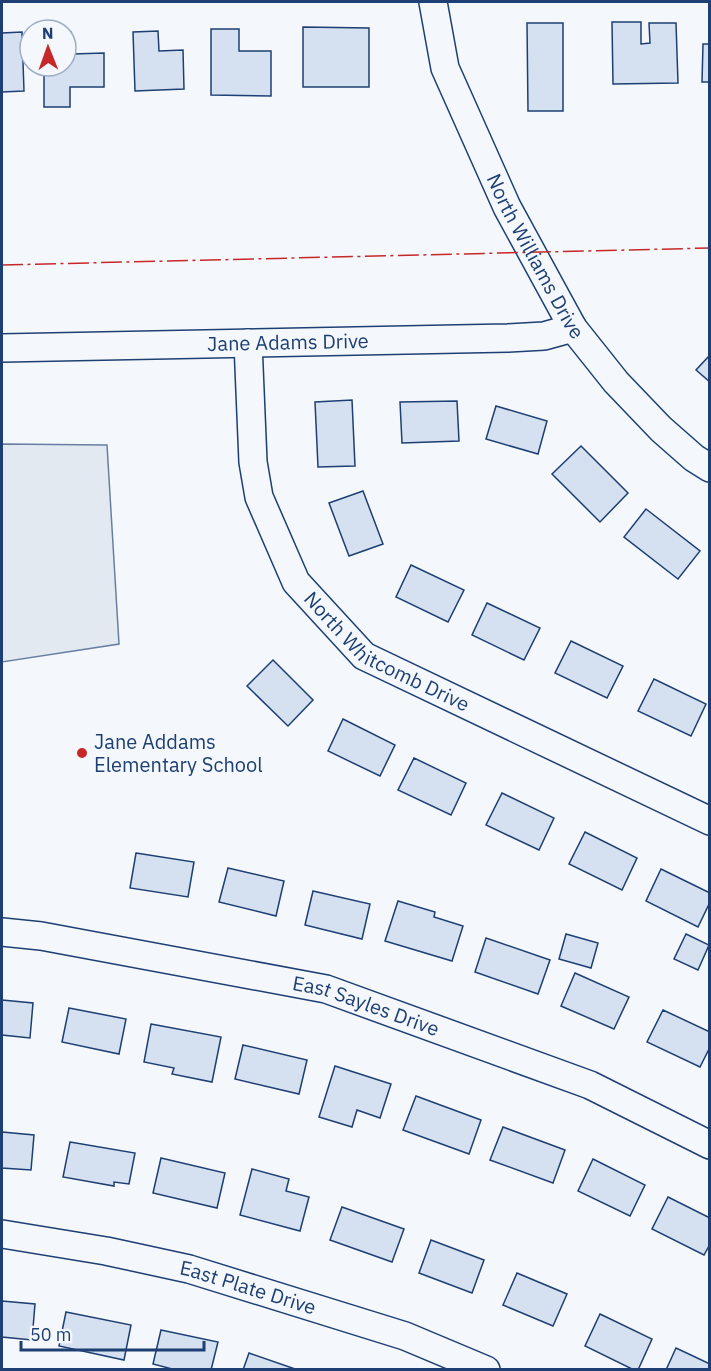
<svg xmlns="http://www.w3.org/2000/svg" width="711" height="1371" font-family="'IBM Plex Sans',sans-serif">
	<rect width="100%" height="100%" fill="#f4f7fb"/>
	<polygon fill="#e3e9f0" stroke="#687fa3" stroke-width="1.5" points="2,444 107,445 119,644 2,662"/>
	<g fill="#d5e0f0" stroke="#1d3f73" stroke-width="1.5">
		<polygon points="612,22 641,22 641,44 650,43 649,23 676,23 678,83 613,84"/>
		<polygon points="527,23 563,23 563,111 528,111"/>
		<polygon points="303,27 369,28 369,87 303,87"/>
		<polygon points="211,29 239,29 239,51 271,51 271,96 211,95"/>
		<polygon points="158,31 159,51 183,50 184,89 135,91 133,32"/>
		<polygon points="22,32 24,91 2,92 2,33"/>
		<polygon points="66,32 71,32 72,54 104,53 104,87 70,87 70,107 44,107 44,66 66,66"/>
		<polygon points="703,44 710,44 710,82 702,82"/>
		<polygon points="710,355 710,382 696,370"/>
		<polygon points="352,400 355,466 318,467 315,402"/>
		<polygon points="457,401 459,441 402,443 400,402"/>
		<polygon points="496,406 547,421 538,454 486,439"/>
		<polygon points="581,446 628,493 600,522 552,474"/>
		<polygon points="363,491 383,544 349,556 329,503"/>
		<polygon points="646,509 700,551 678,579 624,537"/>
		<polygon points="411,565 464,590 448,622 396,597"/>
		<polygon points="487,603 540,628 524,660 472,635"/>
		<polygon points="571,641 623,666 607,698 555,673"/>
		<polygon points="273,660 313,700 288,726 247,686"/>
		<polygon points="654,679 706,704 691,736 638,711"/>
		<polygon points="343,719 395,745 380,776 328,751"/>
		<polygon points="414,758 466,783 451,815 398,790"/>
		<polygon points="502,793 554,818 539,850 486,825"/>
		<polygon points="585,832 637,858 622,890 569,864"/>
		<polygon points="136,853 194,862 188,897 130,888"/>
		<polygon points="228,868 284,881 276,916 219,902"/>
		<polygon points="661,869 710,893 710,902 698,927 646,901"/>
		<polygon points="313,891 370,904 362,939 305,925"/>
		<polygon points="398,901 435,912 434,917 463,926 452,961 385,941"/>
		<polygon points="566,934 598,943 591,968 559,959"/>
		<polygon points="686,934 709,945 698,970 674,959"/>
		<polygon points="486,938 550,960 538,994 475,972"/>
		<polygon points="575,973 629,997 614,1029 561,1006"/>
		<polygon points="2,1000 33,1003 30,1038 2,1035"/>
		<polygon points="69,1008 126,1019 119,1054 62,1042"/>
		<polygon points="663,1010 710,1032 710,1047 700,1067 647,1042"/>
		<polygon points="151,1024 221,1037 212,1082 172,1074 174,1068 144,1062"/>
		<polygon points="243,1045 307,1060 299,1094 235,1079"/>
		<polygon points="335,1066 391,1084 380,1118 357,1110 352,1127 319,1117"/>
		<polygon points="416,1096 481,1120 469,1154 403,1130"/>
		<polygon points="503,1127 565,1150 553,1183 490,1160"/>
		<polygon points="2,1132 34,1135 31,1170 2,1168"/>
		<polygon points="70,1142 135,1153 129,1184 114,1182 114,1186 63,1177"/>
		<polygon points="161,1158 225,1173 217,1208 153,1193"/>
		<polygon points="593,1159 645,1185 630,1216 578,1191"/>
		<polygon points="252,1169 289,1179 286,1191 309,1197 300,1231 240,1215"/>
		<polygon points="668,1197 710,1218 710,1244 704,1255 652,1229"/>
		<polygon points="342,1207 404,1229 392,1262 330,1240"/>
		<polygon points="431,1240 484,1260 472,1293 419,1273"/>
		<polygon points="517,1273 567,1294 553,1326 503,1305"/>
		<polygon points="2,1301 35,1304 32,1340 2,1337"/>
		<polygon points="66,1312 131,1325 124,1360 59,1346"/>
		<polygon points="600,1314 652,1339 638,1370 634,1370 585,1346"/>
		<polygon points="161,1330 218,1342 211,1370 176,1370 153,1364"/>
		<polygon points="676,1348 710,1364 710,1370 666,1370"/>
		<polygon points="249,1353 298,1370 243,1370"/>
	</g>
	<g fill="none" stroke-linecap="round" stroke-linejoin="round">
		<defs>
			<g id="minor">
				<path id="s1" d="M 433,2 L 445,68 L 507,207 L 573,328 L 616,382 L 661,429 L 694,458 L 710,468"/>
				<path id="s2" d="M 248,343 L 253,462 L 259,497 L 296,582 L 364,656 L 710,821"/>
				<path id="s3" d="M 2,348 L 508,338 L 544,336 L 573,328"/>
				<path id="s4" d="M 2,932 L 41,936 L 326,989 L 590,1085 L 710,1145"/>
				<path id="s5" d="M 2,1234 L 106,1251 L 189,1269 L 405,1336 L 486,1370"/>
			</g>
		</defs>
		<use href="#minor" stroke="#1d3f73" stroke-width="30"/>
		<use href="#minor" stroke="#f4f7fb" stroke-width="27"/>
		<polyline stroke="#c62828" stroke-width="1.5" stroke-dasharray="21 4.5 3 4.5" stroke-linecap="butt" points="2,265 710,248"/>
	</g>
	<circle fill="#c62828" stroke="#f4f7fb" stroke-width="2" cx="82" cy="753" r="6"/>
	<g text-anchor="middle" stroke-width="4.5" stroke-linejoin="round" paint-order="stroke">
		<g font-size="20" fill="#1d3f73" stroke="#f4f7fb">
			<text dy="7" stroke="none"><textPath href="#s1" startOffset="276">North Williams Drive</textPath></text>
			<text dy="7" stroke="none"><textPath href="#s3" startOffset="286">Jane Adams Drive</textPath></text>
			<text dy="7" stroke="none"><textPath href="#s2" startOffset="364">North Whitcomb Drive</textPath></text>
			<text dy="7" stroke="none"><textPath href="#s4" startOffset="372">East Sayles Drive</textPath></text>
			<text dy="7" stroke="none"><textPath href="#s5" startOffset="252">East Plate Drive</textPath></text>
		</g>
		<g font-size="20" fill="#1d3f73" stroke="#f4f7fb" text-anchor="start">
			<text x="94" y="749">Jane Addams<tspan x="94" dy="23">Elementary School</tspan></text>
		</g>
	</g>
	<rect width="711" height="1371" fill="none" stroke="#1d3f73" stroke-width="6"/>
	<g transform="translate(48 48) rotate(359)"><circle r="28" fill="#f4f7fb" stroke="#9eadc5" stroke-width="1.5"/>
	<path d="M0-4.5L10 22L0 15L-10 22Z" fill="#c62828"/>
	<text y="-9" font-size="16" font-weight="bold" text-anchor="middle" fill="#1d3f73">N</text>
	</g>
	<path d="M21 1341v9h183v-9" fill="none" stroke="#1d3f73" stroke-width="3"/>
	<text x="30" y="1341" font-size="18" fill="#1d3f73" stroke="#f4f7fb" stroke-width="4.5" paint-order="stroke">50 m</text>
</svg>
